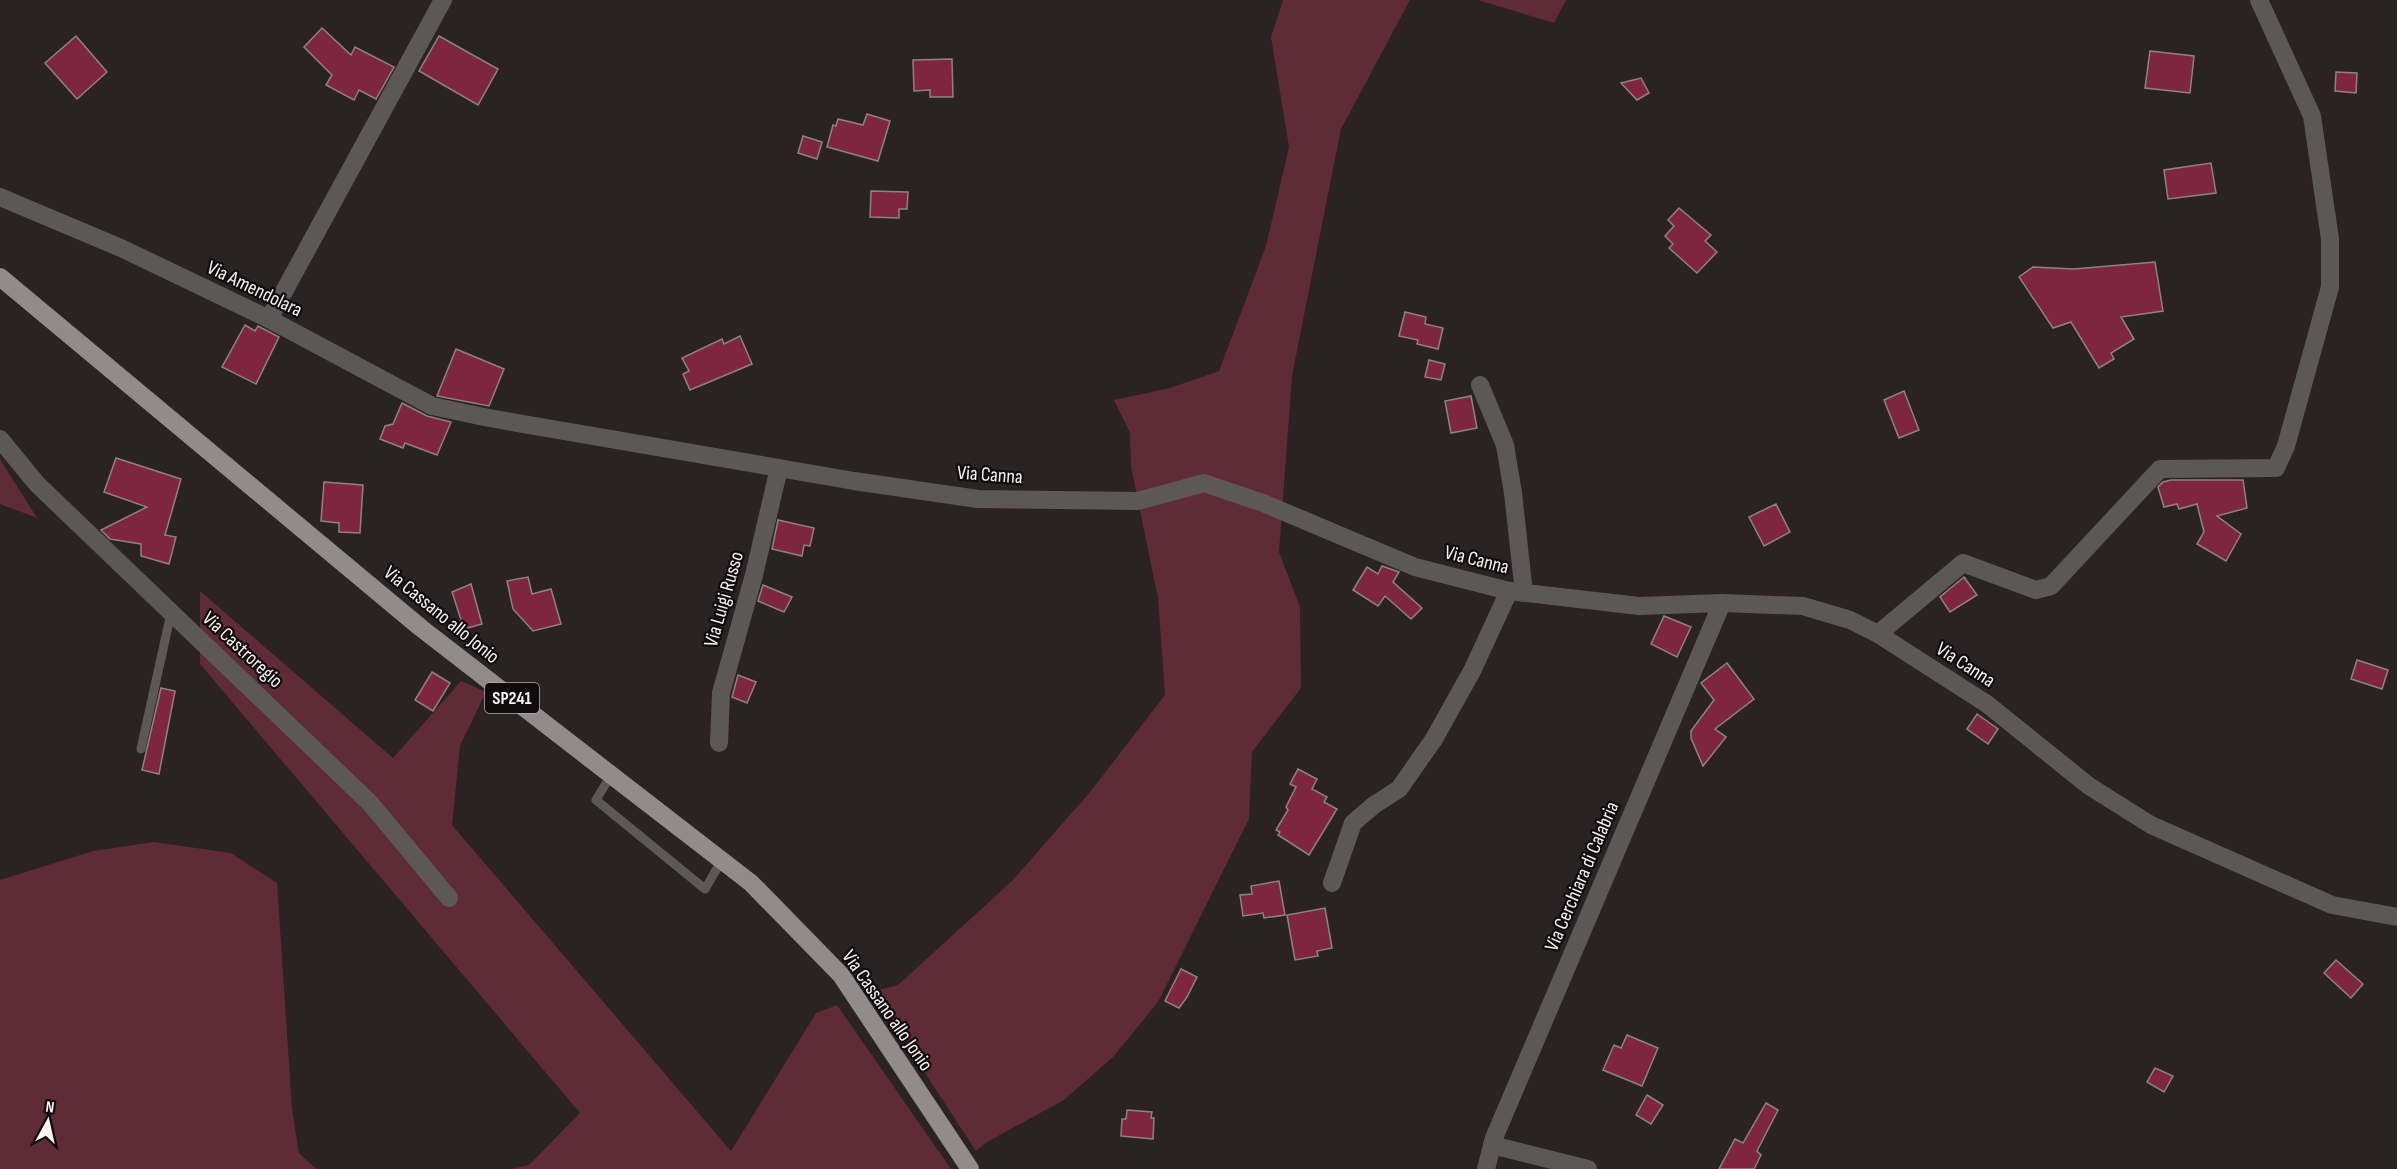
<svg xmlns="http://www.w3.org/2000/svg" width="2397" height="1169" font-family="'Sofia Sans Condensed',sans-serif">
	<rect width="100%" height="100%" fill="#2a2223"/>
	<g fill="#5e2b36">
		<polygon points="1283,0 1410,0 1341,129 1292,376 1279,552 1300,607 1301,688 1252,752 1249,819 1158,1002 1114,1056 1064,1100 987,1142 976,1151 872,992 898,985 1012,881 1090,792 1165,695 1158,598 1131,467 1130,433 1114,400 1170,388 1219,371 1266,246 1289,147 1271,37"/>
		<polygon points="1478,0 1566,0 1554,23"/>
		<polygon points="0,459 37,518 0,504"/>
		<polygon points="200,591 393,758 461,681 486,692 460,746 452,825 731,1151 816,1013 837,1005 951,1169 511,1169 529,1165 580,1113 200,664"/>
		<polygon points="154,842 231,853 277,883 292,1109 299,1153 316,1169 0,1169 0,880 93,851"/>
	</g>
	<g fill="#7e263f" stroke="#8d8384" stroke-width="1.5">
		<polygon points="322,28 351,55 355,47 394,67 376,99 359,90 354,100 326,85 332,75 304,47"/>
		<polygon points="76,36 107,72 77,99 45,63"/>
		<polygon points="439,36 498,69 478,105 419,71"/>
		<polygon points="2150,51 2194,56 2190,93 2145,88"/>
		<polygon points="952,59 953,97 930,97 930,90 914,91 913,60"/>
		<polygon points="2336,72 2357,73 2356,93 2335,91"/>
		<polygon points="1641,78 1649,93 1637,100 1621,83"/>
		<polygon points="867,114 890,121 878,161 827,147 833,125 836,126 838,119 863,125"/>
		<polygon points="803,136 822,142 817,159 798,153"/>
		<polygon points="2211,163 2216,193 2168,199 2164,170"/>
		<polygon points="871,191 908,192 907,209 899,209 899,218 870,217"/>
		<polygon points="1679,208 1711,235 1705,241 1717,252 1697,273 1669,248 1673,244 1665,236 1674,226 1668,220"/>
		<polygon points="2155,262 2163,311 2121,317 2134,339 2111,353 2114,359 2099,368 2071,322 2053,328 2019,277 2033,267 2074,269"/>
		<polygon points="1405,312 1426,317 1425,324 1443,328 1438,349 1417,344 1418,340 1399,336"/>
		<polygon points="245,325 255,331 258,326 279,337 256,384 222,367"/>
		<polygon points="740,336 752,364 690,390 683,374 689,371 682,358 722,339 724,344"/>
		<polygon points="456,349 504,369 489,406 437,396"/>
		<polygon points="1429,360 1445,364 1441,380 1425,377"/>
		<polygon points="1904,391 1919,430 1899,438 1884,400"/>
		<polygon points="1471,396 1477,428 1451,433 1445,401"/>
		<polygon points="402,403 427,416 451,422 437,455 405,443 403,448 380,439 385,426 393,424"/>
		<polygon points="116,458 181,479 165,535 176,537 169,564 141,556 141,544 110,539 101,530 147,507 104,492"/>
		<polygon points="2171,480 2243,480 2247,508 2217,516 2241,534 2226,561 2197,544 2204,532 2197,504 2179,509 2177,504 2164,507 2158,487 2163,482"/>
		<polygon points="324,482 363,485 360,533 339,532 339,523 321,521"/>
		<polygon points="1776,504 1790,532 1764,546 1749,517"/>
		<polygon points="778,520 814,528 810,546 804,545 802,556 772,549"/>
		<polygon points="1382,566 1399,572 1393,582 1422,608 1411,619 1385,596 1378,606 1353,590 1367,567 1378,574"/>
		<polygon points="528,577 532,594 551,589 561,624 533,631 513,609 507,581"/>
		<polygon points="1964,577 1977,595 1950,612 1940,597"/>
		<polygon points="471,584 482,624 464,629 452,592"/>
		<polygon points="763,585 792,597 784,612 758,601"/>
		<polygon points="1664,616 1691,627 1677,657 1651,644"/>
		<polygon points="2357,660 2388,670 2382,689 2351,679"/>
		<polygon points="1727,663 1754,699 1715,729 1726,737 1703,766 1691,738 1691,731 1714,700 1701,683"/>
		<polygon points="432,672 450,683 433,711 415,700"/>
		<polygon points="738,675 756,682 747,703 732,697"/>
		<polygon points="161,688 175,691 159,774 142,770"/>
		<polygon points="1977,714 1998,729 1988,744 1967,729"/>
		<polygon points="1298,769 1317,779 1312,789 1327,797 1324,802 1337,809 1309,855 1278,835 1280,832 1276,830 1288,810 1286,807 1296,787 1290,784"/>
		<polygon points="1279,881 1285,915 1264,918 1263,913 1243,916 1240,895 1252,894 1251,886"/>
		<polygon points="1325,908 1332,948 1317,951 1318,956 1295,960 1287,915"/>
		<polygon points="2336,960 2363,984 2351,998 2324,973"/>
		<polygon points="1181,969 1197,977 1187,997 1179,1008 1165,1001"/>
		<polygon points="1627,1035 1658,1048 1642,1086 1603,1070 1614,1045 1621,1048"/>
		<polygon points="2155,1068 2173,1076 2164,1092 2147,1082"/>
		<polygon points="1647,1095 1663,1105 1651,1124 1636,1115"/>
		<polygon points="1766,1103 1778,1110 1757,1151 1761,1155 1754,1169 1719,1169 1735,1139 1743,1143"/>
		<polygon points="1127,1110 1152,1112 1151,1118 1154,1118 1153,1139 1121,1136 1122,1119 1126,1119"/>
	</g>
	<g fill="none" stroke-linecap="round" stroke-linejoin="round">
		<g stroke="#5c5858" stroke-width="9">
			<polyline points="141,749 171,613"/>
			<polyline points="611,775 596,800 705,889 722,860"/>
		</g>
		<g stroke="#5c5858" stroke-width="18">
			<polyline points="0,197 121,248 269,319 432,406 489,418 854,481 978,499 1138,501 1204,483 1263,503 1415,567 1509,591 1639,606 1722,603 1803,606 1850,620 1878,634 1987,704 2089,786 2151,825 2332,905 2397,917"/>
			<polyline points="269,319 443,0"/>
			<polyline points="1480,385 1505,445 1513,493 1524,593"/>
			<polyline points="0,439 37,484 370,803 449,898"/>
			<polyline points="1878,634 1963,563 2036,590 2051,586 2160,469 2276,468 2286,446 2330,287 2330,239 2312,116 2259,0"/>
			<polyline points="719,743 721,693 754,575 779,468"/>
			<polyline points="1332,883 1353,823 1374,805 1399,789 1434,739 1472,671 1509,591"/>
			<polyline points="1492,1145 1588,1169"/>
			<polyline points="1486,1169 1494,1138 1722,603"/>
		</g>
		<polyline stroke="#938a8c" stroke-width="18" points="0,277 421,628 751,883 841,975 970,1169"/>
	</g>
	<g text-anchor="middle" stroke-width="4.5" stroke-linejoin="round" paint-order="stroke">
		<rect fill="#100c0d" stroke="#b2adae" stroke-width="1.5" x="485" y="683" width="54" height="30" rx="4.5"/>
		<g font-size="18" font-weight="bold" fill="#f8f2f3">
			<text x="512" y="704">SP241</text>
		</g>
		<g font-size="20" fill="#f8f2f3" stroke="#100c0d">
			<text transform="translate(255 288) rotate(26)" y="7">Via Amendolara</text>
			<text transform="translate(990 474) rotate(4)" y="7">Via Canna</text>
			<text transform="translate(1477 559) rotate(14)" y="7">Via Canna</text>
			<text transform="translate(723 599) rotate(-74)" y="7">Via Luigi Russo</text>
			<text transform="translate(442 614) rotate(39)" y="7">Via Cassano allo Jonio</text>
			<text transform="translate(243 649) rotate(43)" y="7">Via Castroregio</text>
			<text transform="translate(1966 664) rotate(33)" y="7">Via Canna</text>
			<text transform="translate(1581 876) rotate(-67)" y="7">Via Cerchiara di Calabria</text>
			<text transform="translate(888 1010) rotate(55)" y="7">Via Cassano allo Jonio</text>
		</g>
	</g>
	<g transform="translate(48 1121) rotate(8)" stroke="#100c0d" stroke-width="4.5" paint-order="stroke">
	<path d="M0-4.5L10 22L0 15L-10 22Z" fill="#f8f2f3"/>
	<text y="-9" font-size="16" font-weight="bold" text-anchor="middle" fill="#f8f2f3">N</text>
	</g>
</svg>
